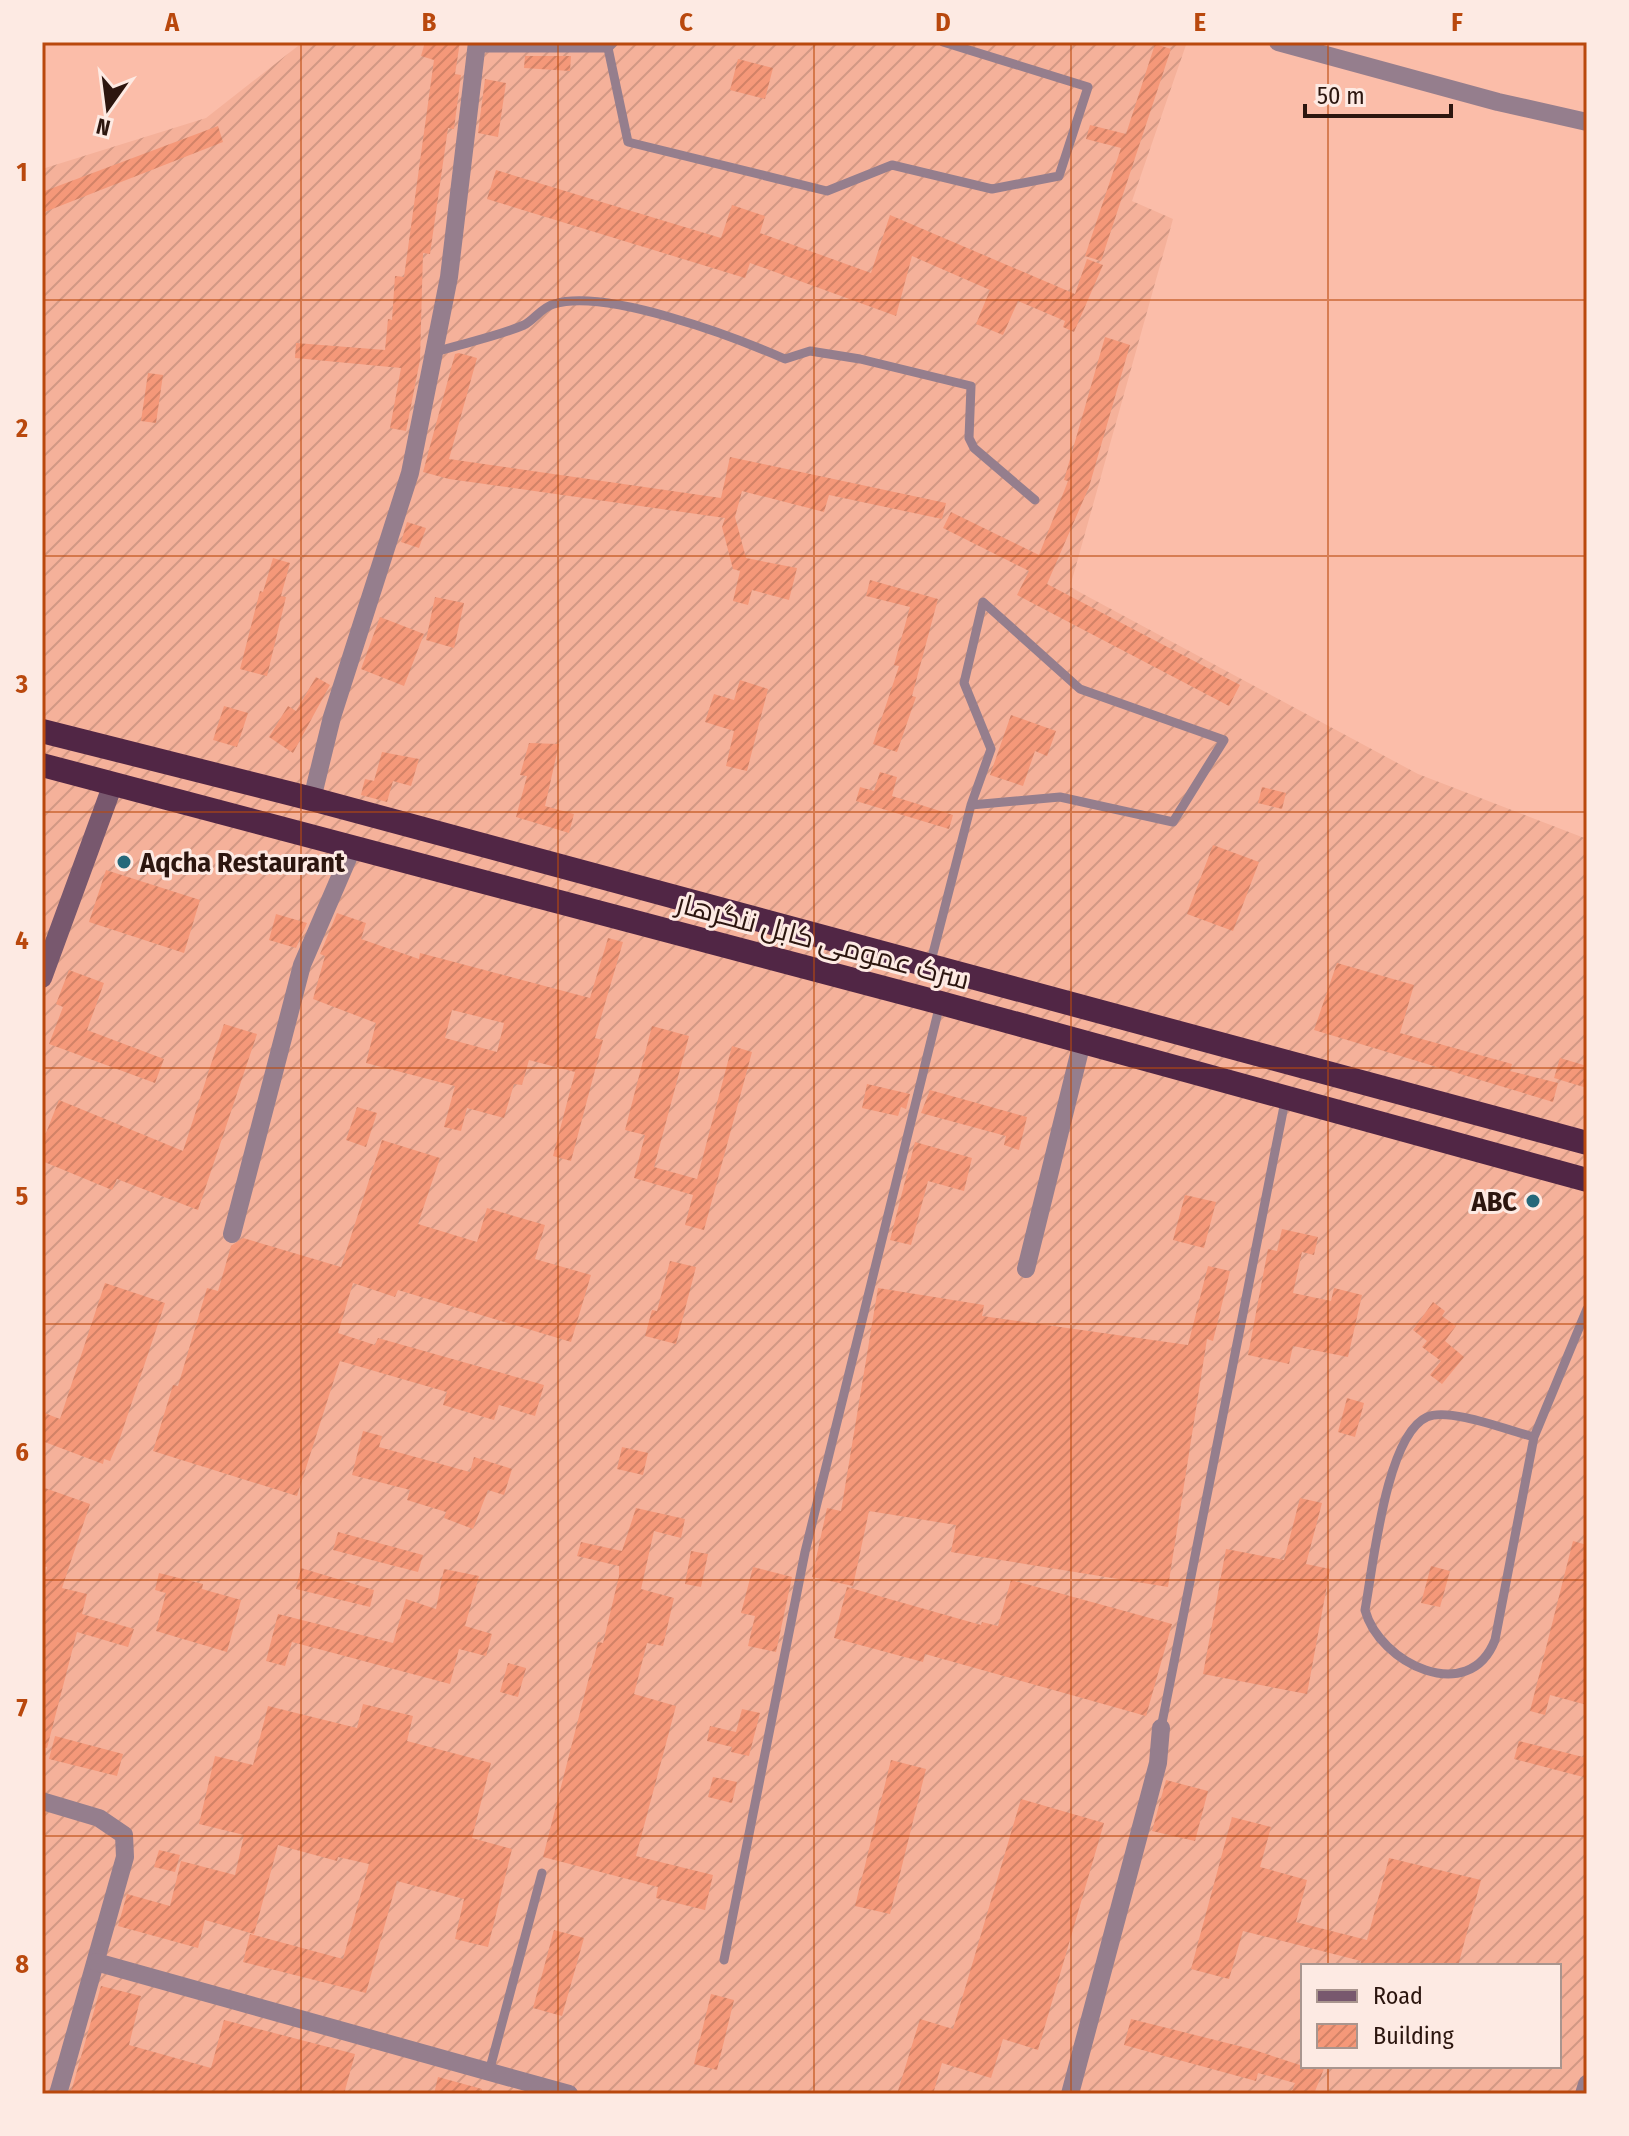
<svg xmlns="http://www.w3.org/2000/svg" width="1629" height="2136" font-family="'Fira Sans Condensed',Cairo,sans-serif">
	<defs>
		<pattern id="industrial-furrows" width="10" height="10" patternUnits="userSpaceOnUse" patternTransform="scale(2)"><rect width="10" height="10" fill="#f5b19a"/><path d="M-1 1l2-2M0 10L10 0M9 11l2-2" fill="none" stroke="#d29884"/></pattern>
		<pattern id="building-hatch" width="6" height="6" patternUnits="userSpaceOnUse" patternTransform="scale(2)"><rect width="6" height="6" fill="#f59879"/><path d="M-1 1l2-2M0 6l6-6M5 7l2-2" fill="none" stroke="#d28267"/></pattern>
	</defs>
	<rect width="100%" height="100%" fill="#fbbda9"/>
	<path fill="url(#industrial-furrows)" fill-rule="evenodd" d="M 303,42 L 1187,42 L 1132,201 L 1173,219 L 1070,587 L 1418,774 L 1587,839 L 1587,2094 L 42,2094 L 42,169 L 206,118 ZM 1303,1966 L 1559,1966 L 1559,2066 L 1303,2066 Z"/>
	<g fill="url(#building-hatch)" fill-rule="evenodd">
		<polygon points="425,42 460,42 455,74 461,75 454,129 448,128 430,254 423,253 420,360 406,431 390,428 401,368 295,358 296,343 385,350 388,319 392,320 395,276 404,277 434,60 421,56"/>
		<polygon points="1155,44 1171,49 1101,261 1085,256 1121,148 1086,139 1090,125 1126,134"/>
		<polygon points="525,56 571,56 570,71 524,68"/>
		<polygon points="738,59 773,68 765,99 730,90"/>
		<polygon points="485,79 506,83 498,137 478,133"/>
		<polygon points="218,126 223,142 42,213 42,192"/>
		<polygon points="496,170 721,238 732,205 765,216 760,233 871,273 890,215 1075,294 1087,259 1103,265 1074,332 1063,327 1065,321 1018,301 1003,335 976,324 990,290 912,256 896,316 750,263 745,278 487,199"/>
		<polygon points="1105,337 1130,345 1089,487 1047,584 1240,685 1229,706 1017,595 1029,571 943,528 951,512 1039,555 1068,481 1064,480"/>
		<polygon points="459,353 477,358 449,459 721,498 730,457 946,503 942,519 829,495 824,512 742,491 735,517 746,558 797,568 789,600 752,590 748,605 733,601 740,571 733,569 722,527 725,518 449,479 423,472 455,354"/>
		<polygon points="148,373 163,375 156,423 141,421"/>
		<polygon points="407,522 426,528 419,548 401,542"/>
		<polygon points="273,558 290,563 281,596 286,597 267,676 240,669 260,591 263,592"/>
		<polygon points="870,580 938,599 912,696 916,697 897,752 873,744 899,666 894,665 910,607 866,596"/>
		<polygon points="435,597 464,603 454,648 426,640"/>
		<polygon points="380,617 424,634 404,686 361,669"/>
		<polygon points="316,677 330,685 293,753 269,737 288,706 296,711"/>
		<polygon points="740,680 768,689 747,771 726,766 734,731 705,722 714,694 734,700"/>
		<polygon points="224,706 248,713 237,747 213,740"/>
		<polygon points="1011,715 1056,731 1047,756 1035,751 1023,786 990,775"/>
		<polygon points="529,743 559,744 545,806 574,814 569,833 516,817 527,776 520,775"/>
		<polygon points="382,752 419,759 411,786 393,781 387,802 361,795 365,779 374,781"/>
		<polygon points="880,772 897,777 892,796 953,815 949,829 856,801 860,787 874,791"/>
		<polygon points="1262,787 1286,793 1282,809 1258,803"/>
		<polygon points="1213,845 1259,862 1233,931 1187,914"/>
		<polygon points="106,870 200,900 184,953 89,922"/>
		<path d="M 337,913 L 366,923 L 361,939 L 419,959 L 420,953 L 590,998 L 608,938 L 623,942 L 595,1038 L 603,1040 L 571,1161 L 553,1156 L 575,1072 L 529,1060 L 522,1085 L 514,1084 L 504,1118 L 467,1108 L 461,1131 L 444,1127 L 455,1086 L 366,1063 L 376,1023 L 313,999 L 325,956 L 320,954 ZM 452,1010 L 504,1023 L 497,1052 L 445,1038 Z"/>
		<polygon points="276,914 307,923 296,948 269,940"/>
		<polygon points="1337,963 1414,985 1400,1033 1512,1064 1510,1071 1558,1083 1553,1102 1314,1030"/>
		<polygon points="69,970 104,983 87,1030 164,1059 155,1083 49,1044 63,1007 56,1004"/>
		<polygon points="224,1024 257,1034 198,1210 117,1179 112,1190 42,1161 42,1143 59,1100 183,1151"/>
		<polygon points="652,1026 689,1036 654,1167 697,1179 732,1046 752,1052 704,1230 685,1225 693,1195 634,1178 645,1135 625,1130"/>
		<polygon points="1560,1058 1587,1066 1587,1088 1554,1078"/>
		<polygon points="867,1084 910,1094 906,1109 901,1107 898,1116 862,1108"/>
		<polygon points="930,1090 1027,1117 1019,1150 1004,1145 1006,1136 921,1113"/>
		<polygon points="357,1107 377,1113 366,1147 346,1140"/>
		<polygon points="382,1140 440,1158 418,1224 477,1242 487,1208 545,1225 535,1259 591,1275 571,1342 398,1290 395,1297 353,1283 338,1333 375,1345 378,1338 544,1385 535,1416 499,1405 494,1420 443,1405 447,1392 340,1361 297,1496 153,1451 173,1385 178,1386 207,1288 218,1291 231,1246 243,1238 341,1267"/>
		<polygon points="915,1142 972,1158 964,1191 928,1181 911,1245 890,1240"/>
		<polygon points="1185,1195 1216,1202 1204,1248 1173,1240"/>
		<polygon points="1282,1229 1318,1237 1314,1255 1302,1252 1293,1293 1331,1301 1334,1288 1362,1295 1348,1357 1293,1346 1289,1364 1248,1355 1268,1249 1277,1251"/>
		<polygon points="670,1261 696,1267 676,1344 645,1336 652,1310 657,1311"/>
		<polygon points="1208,1266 1230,1271 1213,1341 1207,1339 1168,1587 951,1552 956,1525 869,1511 853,1586 812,1577 827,1508 841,1511 878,1288 984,1305 982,1316 1188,1345"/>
		<polygon points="105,1283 165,1303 120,1438 110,1461 104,1459 103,1464 42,1441 42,1412 60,1419"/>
		<polygon points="1433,1302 1445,1311 1442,1316 1456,1326 1445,1341 1464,1357 1442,1384 1430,1375 1441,1361 1422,1347 1427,1341 1413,1330"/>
		<polygon points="1347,1398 1364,1403 1355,1437 1338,1432"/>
		<polygon points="363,1431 382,1436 379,1447 470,1472 474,1457 512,1469 504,1495 488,1490 473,1529 444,1518 446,1512 407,1500 410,1490 352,1475"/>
		<polygon points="622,1447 648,1453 643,1475 617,1469"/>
		<polygon points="42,1487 90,1504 62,1588 87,1594 82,1614 134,1629 128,1647 77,1632 47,1748 42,1747 42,1588 47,1567 42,1566"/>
		<polygon points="1300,1498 1322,1503 1306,1564 1330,1569 1307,1694 1203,1674 1226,1549 1284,1560"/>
		<polygon points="636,1508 685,1519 681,1538 654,1531 641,1589 674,1598 663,1646 647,1643 634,1694 676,1706 636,1856 713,1875 705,1910 656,1898 658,1887 543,1857 598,1642 603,1643 619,1576 619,1566 577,1556 581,1542 622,1551"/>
		<polygon points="338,1532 423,1555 418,1572 333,1550"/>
		<polygon points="1573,1541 1587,1545 1587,1705 1550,1695 1545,1715 1530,1711"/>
		<polygon points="691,1551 708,1554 701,1587 685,1584"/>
		<polygon points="1431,1566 1450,1571 1440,1607 1421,1603"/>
		<polygon points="753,1567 792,1577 776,1652 748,1646 755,1616 741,1613"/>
		<polygon points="301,1568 374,1590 370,1607 296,1589"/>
		<polygon points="444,1569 479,1576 465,1626 492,1634 486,1656 459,1649 450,1684 292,1642 285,1666 266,1661 278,1614 393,1643 406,1599 436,1609"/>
		<polygon points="159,1573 203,1584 202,1589 241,1600 227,1652 156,1631 166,1593 155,1590"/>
		<polygon points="1011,1580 1172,1624 1146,1716 925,1654 923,1662 834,1638 847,1587 981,1625 982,1622 998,1626"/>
		<polygon points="508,1663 526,1668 518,1697 500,1692"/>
		<polygon points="363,1704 413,1716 407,1741 491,1763 472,1838 512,1849 488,1947 455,1939 464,1899 397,1881 366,1993 243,1962 250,1934 343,1959 369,1864 338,1857 337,1861 278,1845 254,1934 205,1920 198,1948 118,1926 127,1894 170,1906 181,1861 235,1875 244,1835 199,1824 215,1756 253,1765 268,1706 357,1728"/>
		<polygon points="742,1709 760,1713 749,1756 731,1752 732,1747 707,1741 710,1726 736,1732"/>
		<polygon points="55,1736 123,1754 117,1776 49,1759"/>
		<polygon points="1519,1741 1587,1758 1587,1778 1514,1759"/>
		<polygon points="891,1760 926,1769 890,1914 855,1906"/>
		<polygon points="713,1777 737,1782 732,1803 708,1797"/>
		<polygon points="1166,1780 1208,1791 1195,1841 1152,1831"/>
		<polygon points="1021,1799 1104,1823 1038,2050 1003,2039 991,2078 942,2063 933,2094 897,2094 920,2019 953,2029"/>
		<polygon points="1232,1817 1271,1827 1260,1867 1307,1880 1296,1922 1367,1940 1389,1858 1481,1880 1458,1966 1360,1966 1361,1961 1243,1931 1229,1979 1191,1969"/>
		<polygon points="159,1850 180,1855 175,1872 154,1867"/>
		<polygon points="554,1930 584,1938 562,2016 533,2008"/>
		<polygon points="101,1986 141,1996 129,2045 211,2068 224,2020 355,2054 344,2094 71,2092"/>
		<polygon points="711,1994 734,2000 717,2070 694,2064"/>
		<polygon points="1131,2019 1251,2049 1303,2066 1325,2066 1314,2094 1291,2094 1295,2083 1258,2073 1256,2081 1124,2045"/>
		<polygon points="438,2077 482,2089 482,2094 434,2094"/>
	</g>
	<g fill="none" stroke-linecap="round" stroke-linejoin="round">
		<g stroke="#957e8d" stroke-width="9">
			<polyline points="477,48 608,48 614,42"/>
			<polyline points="608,48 628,142 827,191 892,165 992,189 1059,176 1088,87 943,42"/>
			<path d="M 435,352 C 464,343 496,337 524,325 C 534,320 542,307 554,304 C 606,288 735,337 785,359 L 810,351 L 860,359 L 971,386 L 969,438 L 974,448 L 1035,500"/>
			<polyline points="930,965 971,805 1060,797 1173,822 1224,740 1080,689 983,602 964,683 991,749 971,805"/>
			<path d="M 1534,1437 C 1510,1431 1449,1407 1427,1417 C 1386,1435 1373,1567 1365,1610 C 1379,1663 1469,1707 1495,1640 L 1534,1437 L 1587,1309"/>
			<polyline points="1161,1728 1285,1101"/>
			<polyline points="724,1960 805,1552 940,1004"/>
			<polyline points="489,2072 542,1873"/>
		</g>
		<g stroke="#957e8d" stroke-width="18">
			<polyline points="1278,42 1498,102 1587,122"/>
			<polyline points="312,799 332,717 410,473 449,277 477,42"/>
			<polyline points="232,1234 302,965 352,849"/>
			<polyline points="1026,1269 1082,1042"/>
			<polyline points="42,1801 99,1818 124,1835 125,1857 58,2094"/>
			<polyline points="96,1962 569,2094"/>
			<polyline points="1070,2094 1158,1763 1161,1728"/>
			<polyline points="1584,2094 1587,2084"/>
		</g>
		<polyline stroke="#78586e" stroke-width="20" points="42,978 113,784"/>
		<g stroke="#512645" stroke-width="24">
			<polyline points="42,731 312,799 1587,1143"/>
			<polyline points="42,765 941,1003 1587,1180"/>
		</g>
	</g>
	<path fill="none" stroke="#b9480d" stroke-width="2" stroke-opacity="0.55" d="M 301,42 L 301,2094M 558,42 L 558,2094M 814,42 L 814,2094M 1071,42 L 1071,2094M 1328,42 L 1328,1966M 42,300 L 1587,300M 42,556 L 1587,556M 42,812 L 1587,812M 42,1068 L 1587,1068M 42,1324 L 1587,1324M 42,1580 L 1587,1580M 42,1836 L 1587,1836M 1328,2066 L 1328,2094"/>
	<g fill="#24687a" stroke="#fdeae3" stroke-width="3">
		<circle cx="124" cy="862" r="8"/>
		<circle cx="1533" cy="1201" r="8"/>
	</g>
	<g text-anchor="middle" stroke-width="6" stroke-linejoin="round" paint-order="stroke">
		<g font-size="28" font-weight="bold" fill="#2c160f" stroke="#fdeae3" text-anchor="start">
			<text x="140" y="872">Aqcha Restaurant</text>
			<text x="1517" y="1211" text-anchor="end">ABC</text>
		</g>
		<g font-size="28" fill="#2c160f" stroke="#fdeae3">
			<text transform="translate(823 941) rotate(15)" y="10">سرک عمومی کابل ننگرهار</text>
		</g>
	</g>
	<rect width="1629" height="2136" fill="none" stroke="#fdeae3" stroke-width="88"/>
	<rect x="1301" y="1964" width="260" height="104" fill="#fdeae3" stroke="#a9958e" stroke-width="2"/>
	<rect x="1317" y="1990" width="40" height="12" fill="#78586e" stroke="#a9958e" stroke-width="2"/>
	<text x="1373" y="2004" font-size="24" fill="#2c160f">Road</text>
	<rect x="1317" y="2024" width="40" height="24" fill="url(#building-hatch)" stroke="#a9958e" stroke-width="2"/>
	<text x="1373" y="2044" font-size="24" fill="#2c160f">Building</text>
	<g transform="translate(108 108) rotate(194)" stroke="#fdeae3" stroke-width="6" paint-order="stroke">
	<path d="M0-6L14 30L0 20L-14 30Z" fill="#2c160f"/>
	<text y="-12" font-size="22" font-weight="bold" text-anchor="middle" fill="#2c160f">N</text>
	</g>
	<path d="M1305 104v12h146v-12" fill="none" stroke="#2c160f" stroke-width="4"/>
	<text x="1317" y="104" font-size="24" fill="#2c160f" stroke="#fdeae3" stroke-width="6" paint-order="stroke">50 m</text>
	<rect x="44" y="44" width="1541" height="2048" fill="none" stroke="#b9480d" stroke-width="3"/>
	<g font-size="26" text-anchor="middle" font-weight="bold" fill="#b9480d">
		<text x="172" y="31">A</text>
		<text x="429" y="31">B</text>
		<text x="686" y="31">C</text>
		<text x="943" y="31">D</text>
		<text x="1200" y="31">E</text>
		<text x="1457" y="31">F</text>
		<text x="22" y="181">1</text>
		<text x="22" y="437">2</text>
		<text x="22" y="693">3</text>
		<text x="22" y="949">4</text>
		<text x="22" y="1205">5</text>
		<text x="22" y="1461">6</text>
		<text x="22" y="1717">7</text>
		<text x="22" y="1973">8</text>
	</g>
</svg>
